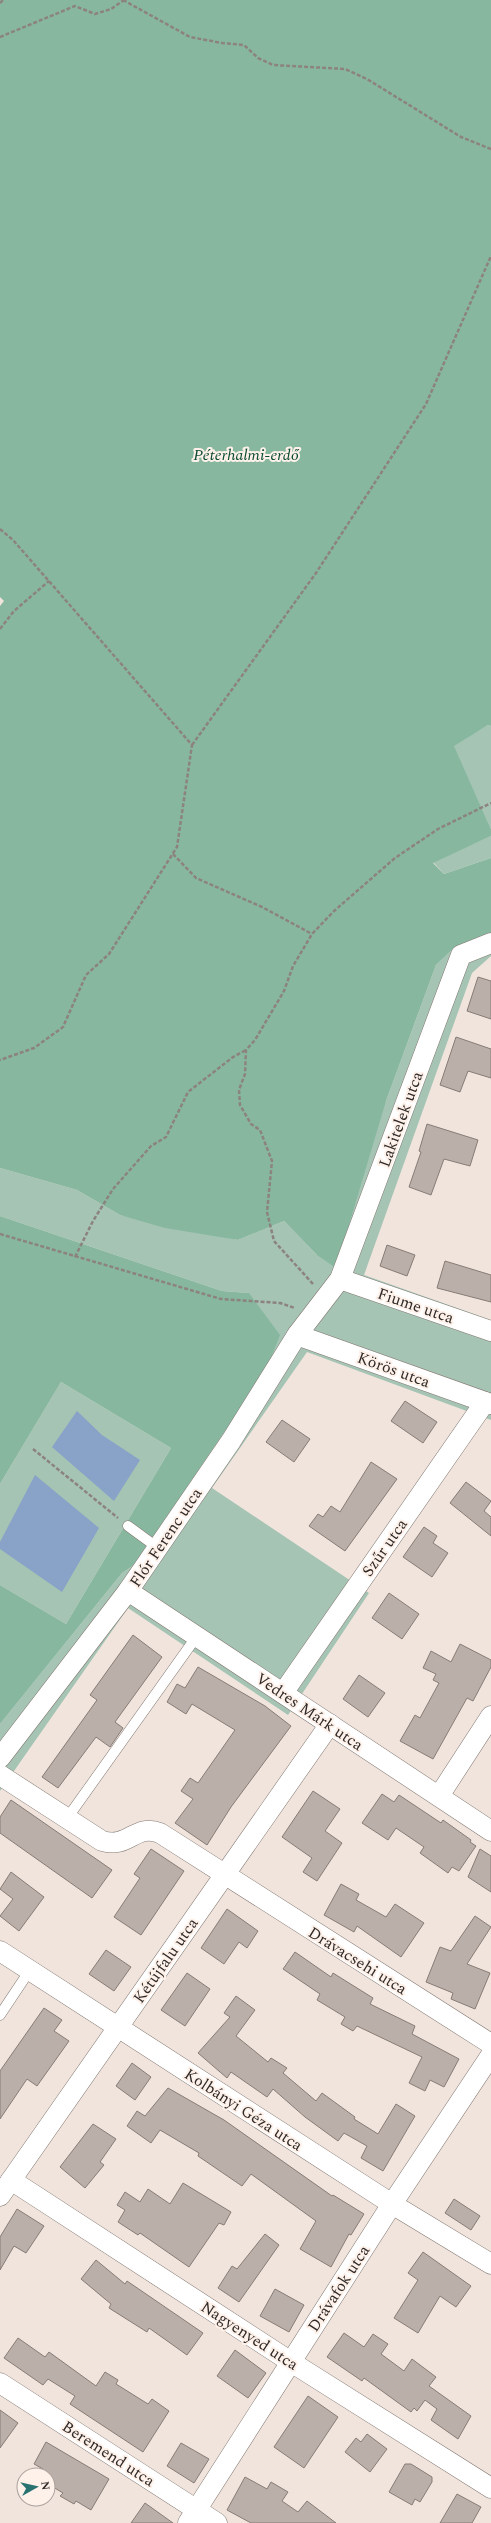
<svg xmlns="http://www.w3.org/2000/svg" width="491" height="2523" font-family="Spectral,serif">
	<rect width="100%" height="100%" fill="#f0e4dd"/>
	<g fill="#a5c4b4">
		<polygon points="488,725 491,726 491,829 453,745"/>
		<polygon points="491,836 491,858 444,874 433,862"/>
		<polygon points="491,933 491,956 472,973 364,1275 491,1320 491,1420 307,1352 212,1488 369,1593 288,1715 128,1608 0,1791 0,1724 122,1573 134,1565 249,1293 222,1291 0,1216 0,1168 77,1190 120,1215 238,1240 284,1221 317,1255 386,1101 436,965 455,947"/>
		<polygon points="61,1382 171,1448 66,1624 0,1585 0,1484"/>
	</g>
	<g fill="#87b89f">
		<polygon points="0,0 491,0 491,726 488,725 454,746 491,829 491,836 433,863 444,874 491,858 491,933 455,947 436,965 386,1101 336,1268 317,1255 284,1221 238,1240 165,1228 120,1215 77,1190 0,1168 0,606 4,601 0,597"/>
		<polygon points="0,1216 222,1291 249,1293 280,1335 266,1370 134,1565 122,1573 0,1724 0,1585 66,1624 171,1448 61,1382 0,1484"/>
	</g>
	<g fill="#88a2c8">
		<polygon points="77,1411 102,1435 140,1460 114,1501 52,1447"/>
		<polygon points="35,1475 99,1528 62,1592 0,1549 0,1542"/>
	</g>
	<g fill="#bbafa9" stroke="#877c76">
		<polygon points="478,977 491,981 491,1019 467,1011"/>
		<polygon points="456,1037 491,1049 491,1078 468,1071 460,1092 440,1085"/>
		<polygon points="427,1124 478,1140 470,1166 444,1159 431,1195 409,1187 421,1152 419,1151"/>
		<polygon points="387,1245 415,1255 407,1276 380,1266"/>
		<polygon points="445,1261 491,1275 491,1302 437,1288"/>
		<polygon points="405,1401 437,1422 423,1443 391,1421"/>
		<polygon points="282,1420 310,1439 294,1462 266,1442"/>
		<polygon points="371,1462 397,1479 345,1551 309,1526 318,1514 323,1517 331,1506 340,1512"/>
		<polygon points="466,1482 491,1501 484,1511 491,1517 491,1536 450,1503"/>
		<polygon points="424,1527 437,1536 433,1543 448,1553 432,1577 403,1557"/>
		<polygon points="389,1593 419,1614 402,1639 372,1618"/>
		<polygon points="133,1635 162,1657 115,1722 123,1728 110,1747 96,1737 58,1788 42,1777 97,1700 90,1695"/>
		<polygon points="460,1644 491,1660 491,1667 473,1701 467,1698 433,1759 400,1741 415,1715 420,1718 439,1683 433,1680 436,1674 423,1668 431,1651 451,1662"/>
		<polygon points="198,1667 265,1706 291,1726 231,1807 207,1845 175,1823 193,1799 181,1791 190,1778 198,1783 235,1730 192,1704 186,1714 167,1702 177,1684 185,1688"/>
		<polygon points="359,1675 385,1693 368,1717 343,1699"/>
		<polygon points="313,1791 340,1809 325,1831 342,1843 317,1881 303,1872 312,1858 282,1837"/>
		<polygon points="382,1794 394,1802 399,1795 441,1823 443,1820 471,1840 470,1842 476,1846 459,1871 452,1867 448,1873 420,1853 424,1847 396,1828 388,1840 362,1823"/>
		<polygon points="11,1800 112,1870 92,1898 0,1833 0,1817"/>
		<polygon points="151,1849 184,1871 141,1935 114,1917 140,1878 134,1874"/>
		<polygon points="480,1849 491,1856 491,1892 468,1877"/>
		<polygon points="11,1872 44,1897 19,1931 0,1916 13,1899 0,1889"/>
		<polygon points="341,1884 359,1894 356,1900 386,1917 395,1904 424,1923 401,1957 357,1926 354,1932 324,1915"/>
		<polygon points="227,1909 258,1931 247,1948 239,1942 224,1964 201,1948"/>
		<polygon points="475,1916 491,1927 467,1964 490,1973 475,2009 451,1999 453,1993 426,1982 440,1947 451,1951"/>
		<polygon points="106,1950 131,1967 114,1991 89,1974"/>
		<polygon points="295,1952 331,1977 333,1973 373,1998 370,2004 415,2026 412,2034 459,2059 444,2087 430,2080 425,2091 409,2083 422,2057 357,2026 353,2031 341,2024 345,2017 317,2000 320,1994 283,1969"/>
		<polygon points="187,1973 210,1989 185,2026 161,2010"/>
		<polygon points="236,1996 255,2010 236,2036 268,2062 271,2058 287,2068 283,2073 316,2101 322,2093 355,2117 354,2119 378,2134 396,2104 415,2116 383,2171 361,2158 367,2146 344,2133 338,2141 305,2117 273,2089 267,2097 231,2072 227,2078 198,2053 230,2017 224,2013"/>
		<polygon points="44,2008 62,2020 54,2031 69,2041 37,2086 27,2079 0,2119 0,2071"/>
		<polygon points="132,2063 151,2077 135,2100 116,2086"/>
		<polygon points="168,2088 224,2120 332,2196 333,2195 364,2214 351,2235 349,2234 331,2267 300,2249 316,2221 251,2174 242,2186 198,2156 199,2153 160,2130 151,2143 127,2126 137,2111 145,2116"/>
		<polygon points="93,2124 116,2139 100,2162 104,2165 85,2188 60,2167"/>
		<polygon points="183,2183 231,2212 224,2225 219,2223 189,2267 140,2233 138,2235 118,2222 125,2210 117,2205 125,2192 140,2202 148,2189 170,2204"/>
		<polygon points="454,2199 480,2216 471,2230 445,2213"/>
		<polygon points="17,2209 44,2226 26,2253 14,2246 0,2270 0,2237"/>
		<polygon points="265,2234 279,2245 239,2302 218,2288 232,2266 237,2269"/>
		<polygon points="423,2252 471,2286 456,2307 440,2296 418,2333 394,2318 418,2280 408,2273"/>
		<polygon points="96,2260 125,2284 127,2281 203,2333 187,2355 149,2328 147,2332 109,2308 111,2304 81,2279"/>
		<polygon points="275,2289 304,2305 289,2332 260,2316"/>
		<polygon points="344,2333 364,2347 373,2334 388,2344 381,2354 404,2371 412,2359 436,2377 429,2386 471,2416 458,2439 431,2420 437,2409 425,2400 417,2411 414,2408 411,2412 364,2378 362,2381 327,2357"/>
		<polygon points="18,2338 45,2357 49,2352 96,2386 105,2372 118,2380 116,2384 148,2404 152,2399 169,2411 143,2452 70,2404 75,2396 48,2379 43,2385 4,2358"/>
		<polygon points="235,2350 266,2373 248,2398 217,2376"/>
		<polygon points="308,2396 338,2417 304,2468 274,2447"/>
		<polygon points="0,2410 18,2423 0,2448"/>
		<polygon points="367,2434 387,2449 370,2472 345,2452 356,2438 361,2442"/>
		<polygon points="46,2442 109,2479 91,2510 76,2501 74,2504 60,2496 63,2493 48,2484 48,2475 40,2475 43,2469 34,2464"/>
		<polygon points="181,2443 209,2459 194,2483 167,2466"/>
		<polygon points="405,2464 411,2464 432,2477 432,2482 420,2502 415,2499 412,2505 389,2492"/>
		<polygon points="245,2477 267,2489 271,2482 288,2492 282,2501 298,2512 307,2501 336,2523 251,2523 227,2510"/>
		<polygon points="457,2494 481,2507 472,2523 440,2523"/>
		<polygon points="145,2503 173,2523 131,2523"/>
	</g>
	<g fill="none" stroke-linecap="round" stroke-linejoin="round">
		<defs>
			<g id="lane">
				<polyline points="128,1526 158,1548"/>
				<polyline points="68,1817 197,1636"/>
				<polyline points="0,2015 30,1970"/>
			</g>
			<g id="street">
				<polyline points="340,1279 491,1331"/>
				<polyline points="297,1335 491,1404"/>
				<polyline points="128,1591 491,1831"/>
				<polyline points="283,1693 485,1402"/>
				<polyline points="0,1758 128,1591 231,1441 297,1335 340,1279 461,955 491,943"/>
				<path d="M 0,1775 L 102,1841 C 129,1849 135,1823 160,1833 L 491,2044"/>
				<polyline points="439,1796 491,1716"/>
				<polyline points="0,1951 392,2204 491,2264"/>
				<polyline points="11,2180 291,2362 491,2488"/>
				<polyline points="0,2196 330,1724"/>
				<polyline points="0,2383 217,2523"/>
				<polyline points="188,2523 392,2204 491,2055"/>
			</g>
		</defs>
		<use href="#lane" stroke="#847973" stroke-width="11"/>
		<use href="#street" stroke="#847973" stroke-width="21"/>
		<g stroke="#8c837f" stroke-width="2.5" stroke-dasharray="4 2" stroke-linecap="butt">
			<polyline points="123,0 190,37 222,43 244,45 258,58 273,65 345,69 367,79 461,137 491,149"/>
			<polyline points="0,3 3,0"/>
			<polyline points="0,37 75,6 95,14 111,9 124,0"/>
			<polyline points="0,529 13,540 192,745 177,847 109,954 86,975 63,1027 34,1048 0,1060"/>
			<polyline points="0,629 14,611 49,581"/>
			<polyline points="192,745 316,573 426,404 491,256"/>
			<polyline points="173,854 196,878 262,907 312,934"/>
			<polyline points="0,1234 221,1299 280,1303 295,1308"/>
			<polyline points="75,1257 93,1221 113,1189 151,1146 166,1137 188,1092 233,1057 246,1050"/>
			<polyline points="313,1284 274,1241 267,1212 272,1161 260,1130 251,1124 240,1105 239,1090 245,1074 246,1050 255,1040 284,991 293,966 312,934 334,911 395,858 438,829 491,803"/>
			<polyline points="33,1449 118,1518"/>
		</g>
		<use href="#lane" stroke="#fff" stroke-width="10"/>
		<use href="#street" stroke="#fff" stroke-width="20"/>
	</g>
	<g text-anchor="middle" stroke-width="4" stroke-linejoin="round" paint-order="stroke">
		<g font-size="16" font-style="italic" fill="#0a4b33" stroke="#fef1ea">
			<text x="246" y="460">Péterhalmi-erdő</text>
		</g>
		<g font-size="16" fill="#2f2a28" stroke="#fef1ea">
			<text transform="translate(400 1119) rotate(-70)" y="6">Lakitelek utca</text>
			<text transform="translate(416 1305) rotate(19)" y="6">Fiume utca</text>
			<text transform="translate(394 1369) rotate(20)" y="6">Körös utca</text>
			<text transform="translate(165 1537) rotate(-56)" y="6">Flór Ferenc utca</text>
			<text transform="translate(384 1547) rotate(-55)" y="6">Szűr utca</text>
			<text transform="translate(310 1711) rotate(34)" y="6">Vedres Márk utca</text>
			<text transform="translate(165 1960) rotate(-55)" y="6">Kétújfalu utca</text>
			<text transform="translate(358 1960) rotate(32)" y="6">Drávacsehi utca</text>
			<text transform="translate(244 2109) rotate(33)" y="6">Kolbányi Géza utca</text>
			<text transform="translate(338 2288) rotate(-57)" y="6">Drávafok utca</text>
			<text transform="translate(250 2335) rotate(33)" y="6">Nagyenyed utca</text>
			<text transform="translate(109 2453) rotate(33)" y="6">Beremend utca</text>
		</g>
	</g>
	<g transform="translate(36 2487) rotate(82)"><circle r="19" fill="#fef1ea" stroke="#aba19c"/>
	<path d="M0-3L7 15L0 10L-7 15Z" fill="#287271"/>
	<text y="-6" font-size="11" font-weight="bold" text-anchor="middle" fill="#2f2a28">N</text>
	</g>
</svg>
